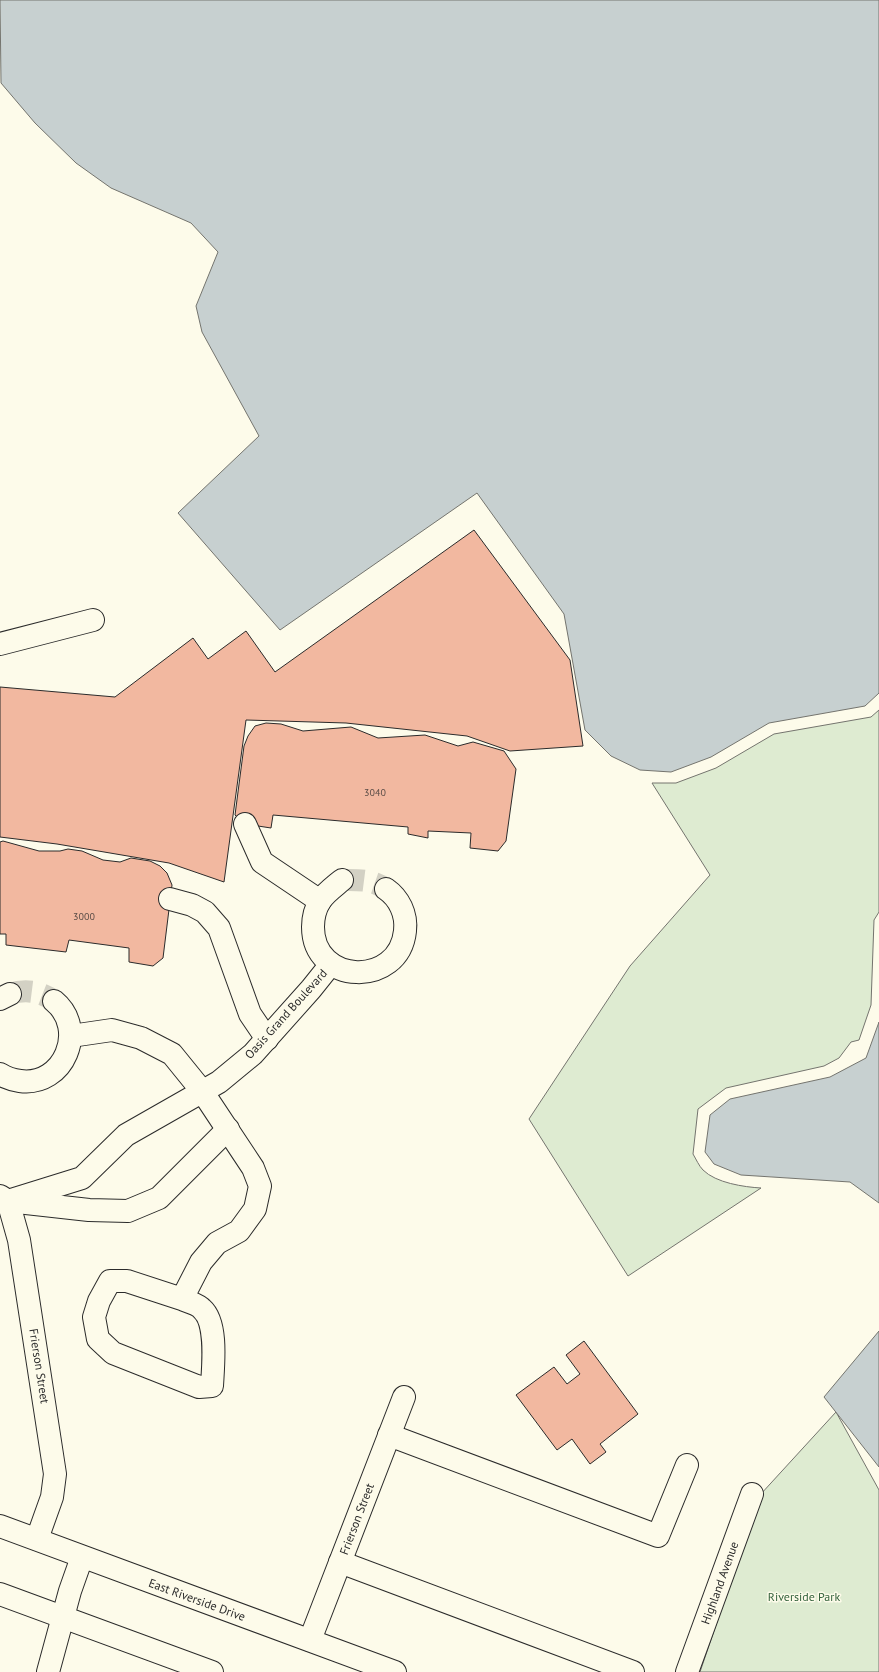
<svg xmlns="http://www.w3.org/2000/svg" width="879" height="1672" font-family="'PT Sans',sans-serif">
	<rect width="100%" height="100%" fill="#fdfbea"/>
	<g fill="#deebd1" stroke="#74746e">
		<path d="M 879,710 L 879,912 L 874,920 L 871,1005 L 859,1040 L 851,1042 L 839,1058 L 824,1066 L 726,1088 L 698,1109 L 693,1154 C 696,1159 699,1166 703,1170 C 716,1183 744,1187 761,1188 L 628,1276 L 529,1119 L 630,966 L 710,875 L 652,783 L 676,783 L 716,768 L 774,734 L 871,717 Z"/>
		<polygon points="836,1412 879,1490 879,1672 700,1672 760,1495"/>
	</g>
	<g fill="#c7d0d0" stroke="#74746e">
		<polygon points="0,0 879,0 879,693 865,706 769,723 711,757 671,772 640,770 611,756 585,730 564,614 477,493 280,630 178,513 259,436 202,332 196,306 218,252 191,223 111,188 76,163 35,123 1,83"/>
		<polygon points="879,1022 879,1203 850,1182 741,1175 714,1164 705,1152 710,1115 730,1099 830,1077 866,1058"/>
		<polygon points="879,1331 879,1467 824,1397"/>
	</g>
	<g fill="#f2b8a0" stroke="#2b2b2b">
		<polygon points="474,530 570,660 583,746 510,751 467,736 346,723 246,720 224,882 169,863 57,844 0,837 0,687 115,697 193,638 208,659 246,631 275,672"/>
		<polygon points="266,723 281,724 303,731 351,727 378,738 425,735 458,746 473,742 504,751 516,769 506,841 498,851 470,848 471,833 428,831 428,838 408,834 408,827 273,815 271,828 245,824 235,815 244,746 248,736 255,726"/>
		<polygon points="3,841 39,851 60,851 68,849 82,851 103,860 120,862 131,858 150,861 160,866 167,873 172,885 163,958 153,966 129,962 129,948 69,940 66,952 6,945 6,934 0,934 0,842"/>
		<polygon points="584,1341 638,1414 600,1444 606,1452 590,1464 572,1439 557,1450 516,1395 554,1367 567,1384 580,1374 566,1355"/>
	</g>
	<g fill="none" stroke-linecap="round" stroke-linejoin="round">
		<g stroke="#d3d1c4" stroke-width="22" stroke-dasharray="22 11" stroke-linecap="butt">
			<path d="M 342,880 C 358,880 372,879 386,889"/>
			<path d="M 10,994 C 25,989 41,991 54,1001"/>
		</g>
		<defs>
			<g id="minor">
				<polyline points="0,644 93,620"/>
				<polyline points="245,824 262,862 320,901"/>
				<path d="M 342,880 C 335,886 325,893 320,901 C 315,909 313,918 313,927 C 313,985 399,988 405,931 C 407,914 399,898 386,889"/>
				<polyline points="170,899 192,905 205,912 219,928 250,1014 267,1039"/>
				<polyline points="0,999 10,994"/>
				<path d="M 71,1036 L 112,1030 L 141,1038 L 172,1054 L 202,1091 L 253,1168 L 260,1186 L 255,1209 L 239,1231 L 217,1243 L 201,1262 L 182,1299 L 127,1281 L 110,1281 L 99,1301 L 94,1317 L 98,1339 L 113,1353 L 199,1387 L 212,1386 C 213,1366 218,1323 202,1309 C 198,1304 188,1302 182,1299"/>
				<path d="M 0,1074 C 6,1078 13,1080 20,1081 C 64,1087 88,1029 54,1001"/>
				<polyline points="0,1196 8,1201 19,1240 55,1474 52,1497 37,1539"/>
				<polyline points="8,1201 82,1178 126,1135 219,1082 253,1054 311,989 331,964"/>
				<polyline points="17,1202 89,1210 128,1211 159,1198 228,1129"/>
				<polyline points="389,1435 658,1536 687,1465"/>
				<polyline points="0,1526 395,1672"/>
				<polyline points="340,1562 633,1672"/>
				<polyline points="0,1594 212,1672"/>
				<polyline points="310,1640 404,1397"/>
				<polyline points="48,1672 70,1591 82,1557"/>
				<polyline points="687,1672 752,1494"/>
			</g>
		</defs>
		<use href="#minor" stroke="#2b2b2b" stroke-width="24"/>
		<use href="#minor" stroke="#fdfbea" stroke-width="22"/>
	</g>
	<g text-anchor="middle" stroke-width="3" stroke-linejoin="round" paint-order="stroke">
		<g font-size="10" fill="#5d4e48">
			<text x="375" y="796">3040</text>
			<text x="84" y="920">3000</text>
		</g>
		<g font-size="12" fill="#2b2b2b" stroke="#fdfbea">
			<text transform="translate(286 1014) rotate(-48)" y="4">Oasis Grand Boulevard</text>
			<text transform="translate(39 1366) rotate(81)" y="4">Frierson Street</text>
			<text transform="translate(357 1519) rotate(-69)" y="4">Frierson Street</text>
			<text transform="translate(720 1583) rotate(-70)" y="4">Highland Avenue</text>
			<text transform="translate(197 1600) rotate(20)" y="4">East Riverside Drive</text>
		</g>
		<g font-size="12" fill="#34623c" stroke="#fdfbea">
			<text x="804" y="1601">Riverside Park</text>
		</g>
	</g>
</svg>
